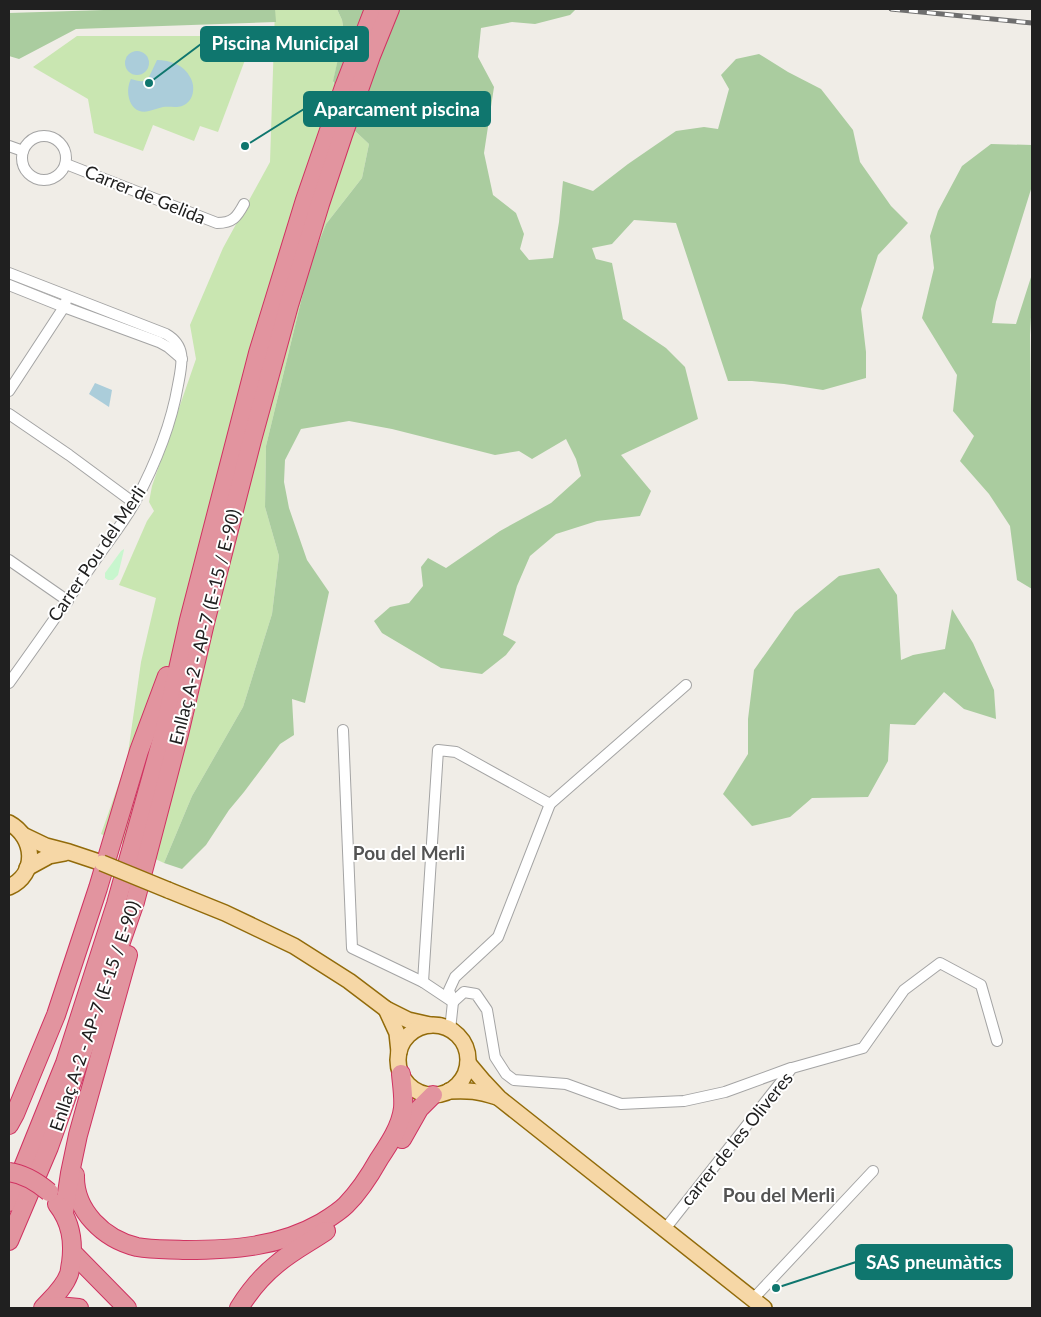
<svg xmlns="http://www.w3.org/2000/svg" width="1041" height="1317" font-family="Lato,sans-serif">
	<rect width="100%" height="100%" fill="#f0ede7"/>
	<g fill="#c9e6b1">
		<polygon points="275,9 337,9 342,20 344,32 333,82 344,104 354,130 369,144 362,178 326,224 310,264 266,446 265,507 279,556 272,614 243,707 192,796 164,863 101,834 127,760 141,662 156,598 119,585 147,521 154,511 149,502 152,486 196,359 190,325 223,248 270,162"/>
		<polygon points="77,36 254,36 218,132 200,126 194,141 153,125 143,151 94,133 88,99 33,67"/>
	</g>
	<g fill="#aacc9f">
		<polygon points="135,9 275,9 276,22 76,29 19,59 9,56 9,13"/>
		<polygon points="337,9 576,9 570,15 535,24 512,22 481,28 478,57 494,87 484,153 493,195 516,213 524,234 520,249 529,260 553,258 559,222 563,181 593,191 628,164 676,131 704,127 718,129 729,89 721,75 736,59 759,54 788,72 821,89 853,130 860,162 891,206 908,223 878,255 861,309 866,352 866,378 823,390 784,384 752,381 728,381 676,223 634,220 612,244 592,248 596,259 612,263 623,319 666,348 685,367 698,419 621,455 651,491 640,516 597,521 556,534 530,556 517,586 503,635 516,642 506,655 482,674 441,668 382,633 374,621 390,607 409,603 423,586 421,567 428,558 446,568 500,531 551,503 581,476 576,459 566,439 532,459 519,451 495,455 392,429 349,421 301,429 285,460 284,482 289,508 307,560 329,592 305,703 292,699 294,735 280,744 244,792 229,810 206,845 182,869 164,863 192,796 243,707 272,614 279,556 265,507 266,446 310,264 326,224 362,178 369,144 354,130 344,104 333,81 344,32 342,20"/>
		<polygon points="991,144 1032,145 1032,186 996,302 992,323 1016,324 1032,274 1032,299 1030,335 1032,487 1032,589 1017,580 1010,526 989,494 960,461 974,436 953,411 957,375 922,318 934,268 930,236 938,211 962,166"/>
		<polygon points="879,568 897,595 901,660 913,655 945,649 952,609 973,643 994,690 996,719 964,709 944,692 915,725 890,724 888,761 868,797 812,798 790,817 752,826 723,794 748,754 748,719 754,670 795,612 839,576"/>
	</g>
	<polygon fill="#c8f6ce" points="124,549 124,550 118,575 113,580 108,580 105,578 105,573 121,551"/>
	<g fill="#abcdda">
		<circle cx="137" cy="63" r="12"/>
		<path d="M 157,60 C 170,60 184,65 190,77 C 196,86 194,102 182,106 C 176,108 169,106 163,107 C 158,108 154,110 149,111 C 130,116 124,92 131,79 C 138,81 144,83 150,78 L 149,77 Z"/>
		<polygon points="95,383 112,390 109,407 89,394"/>
	</g>
	<g fill="none" stroke-linecap="round" stroke-linejoin="round">
		<defs>
			<g id="street">
				<circle cx="44" cy="158" r="22"/>
				<polyline points="9,146 23,151"/>
				<path d="M 66,164 L 217,223 C 233,223 237,217 244,204"/>
				<path d="M 9,273 L 166,334 C 187,346 182,364 178,385 C 171,426 155,465 135,502 C 123,524 106,544 92,565 C 65,604 37,644 9,683"/>
				<polyline points="9,285 64,307 159,342 168,347 182,359"/>
				<polyline points="9,391 64,307 66,301"/>
				<polyline points="9,414 69,455 134,503"/>
				<polyline points="9,560 68,601"/>
				<polyline points="343,730 352,948 423,982 453,1002"/>
				<polyline points="423,982 438,750 456,752 550,804"/>
				<polyline points="453,1002 464,992 476,994 487,1010 495,1057 506,1074 514,1080 566,1084 621,1104 684,1101 725,1092 791,1068"/>
				<polyline points="450,1030 453,1002 449,990 455,977 498,937 550,804 686,685"/>
				<polyline points="665,1229 792,1068 863,1048 904,990 940,963 981,985 997,1041"/>
				<polyline points="753,1299 873,1171"/>
			</g>
			<g id="primary">
				<path d="M 9,823 C 35,837 38,874 9,887"/>
				<polyline points="23,835 46,846 69,852 102,863"/>
				<polyline points="27,868 49,856 65,853"/>
				<polyline points="168,890 225,913 294,946 349,981 386,1009 408,1020 430,1025"/>
				<polyline points="386,1009 397,1033 399,1052"/>
				<circle cx="433" cy="1060" r="35"/>
				<polyline points="468,1063 484,1082 499,1098 764,1308"/>
				<path d="M 449,1091 C 470,1090 477,1091 497,1097"/>
			</g>
			<g id="highway">
				<polyline points="9,1125 15,1114 56,1015 98,888 139,751 167,676"/>
				<polyline points="402,1139 419,1109 433,1095"/>
				<path d="M 75,1175 C 74,1211 104,1239 137,1247 C 153,1250 170,1249 186,1250 C 233,1250 279,1247 321,1223 C 329,1218 339,1212 346,1205 C 359,1192 370,1175 379,1159 C 389,1144 401,1126 403,1108 C 404,1097 402,1085 401,1074"/>
				<polyline points="9,1202 65,1063 116,904 164,732 189,620 258,353 305,200 344,87 374,9"/>
				<polyline points="64,1213 70,1173 78,1135 128,955"/>
				<polyline points="9,1241 49,1147 135,902 179,734 205,623 252,440 289,305 320,204 343,135 371,56 390,9"/>
				<polyline points="72,1252 127,1308"/>
				<path d="M 43,1308 C 52,1298 64,1288 69,1274 C 70,1271 70,1267 71,1263 C 74,1241 71,1222 57,1204"/>
				<polyline points="48,1308 58,1306 79,1308"/>
				<path d="M 239,1308 C 249,1292 262,1276 277,1264 C 292,1251 310,1242 326,1231"/>
			</g>
		</defs>
		<use href="#street" stroke="#a4a4a4" stroke-width="12"/>
		<use href="#primary" stroke="#926b0a" stroke-width="18"/>
		<use href="#highway" stroke="#d03261" stroke-width="20"/>
		<use href="#street" stroke="#fff" stroke-width="10"/>
		<use href="#primary" stroke="#f6d7a6" stroke-width="15"/>
		<use href="#highway" stroke="#e2949f" stroke-width="18"/>
		<defs>
			<polyline id="rail" points="891,9 1032,23"/>
		</defs>
		<use href="#rail" stroke="#6e6e6e" stroke-width="5"/>
		<use href="#rail" stroke="#fff" stroke-width="3" stroke-dasharray="9" stroke-linecap="butt"/>
		<defs>
			<polyline id="primary-bridge" points="102,863 168,890"/>
			<path id="highway-bridge" d="M 9,1172 C 24,1174 37,1182 49,1192"/>
		</defs>
		<use href="#primary-bridge" stroke="#926b0a" stroke-width="18" stroke-linecap="butt"/>
		<use href="#highway-bridge" stroke="#d03261" stroke-width="20" stroke-linecap="butt"/>
		<use href="#primary-bridge" stroke="#f6d7a6" stroke-width="15"/>
		<use href="#highway-bridge" stroke="#e2949f" stroke-width="18"/>
	</g>
	<g text-anchor="middle" stroke-width="4" stroke-linejoin="round" paint-order="stroke">
		<g font-size="18" fill="#202020" stroke="#fff">
			<text transform="translate(145 195) rotate(22)" y="6">Carrer de Gelida</text>
			<text transform="translate(97 554) rotate(-56)" y="6">Carrer Pou del Merli</text>
			<text transform="translate(205 627) rotate(-76)" y="6">Enllaç A-2 - AP-7 (E-15 / E-90)</text>
			<text transform="translate(95 1016) rotate(-71)" y="6">Enllaç A-2 - AP-7 (E-15 / E-90)</text>
			<text transform="translate(737 1139) rotate(-51)" y="6">carrer de les Oliveres</text>
		</g>
		<g font-size="19" font-weight="bold" fill="#535353" stroke="#fff">
			<text x="409" y="860">Pou del Merli</text>
			<text x="779" y="1202">Pou del Merli</text>
		</g>
	</g>
	<path fill="none" stroke="#0f766e" stroke-width="2" d="M149 83L201 44M245 146L304 109M776 1288L856 1262"/>
	<g fill="#0f766e" stroke="#fff" stroke-width="2">
		<circle cx="149" cy="83" r="5"/>
		<circle cx="245" cy="146" r="5"/>
		<circle cx="776" cy="1288" r="5"/>
	</g>
	<g fill="#0f766e" stroke="#0f766e" stroke-width="2">
		<rect x="201" y="27" width="167" height="34" rx="5"/>
		<rect x="304" y="92" width="186" height="34" rx="5"/>
		<rect x="856" y="1245" width="156" height="34" rx="5"/>
	</g>
	<g font-size="19" text-anchor="middle" font-weight="bold" fill="#fff">
		<text x="285" y="50">Piscina Municipal</text>
		<text x="397" y="116">Aparcament piscina</text>
		<text x="934" y="1269">SAS pneumàtics</text>
	</g>
	<rect width="1041" height="1317" fill="none" stroke="#202020" stroke-width="20"/>
</svg>
